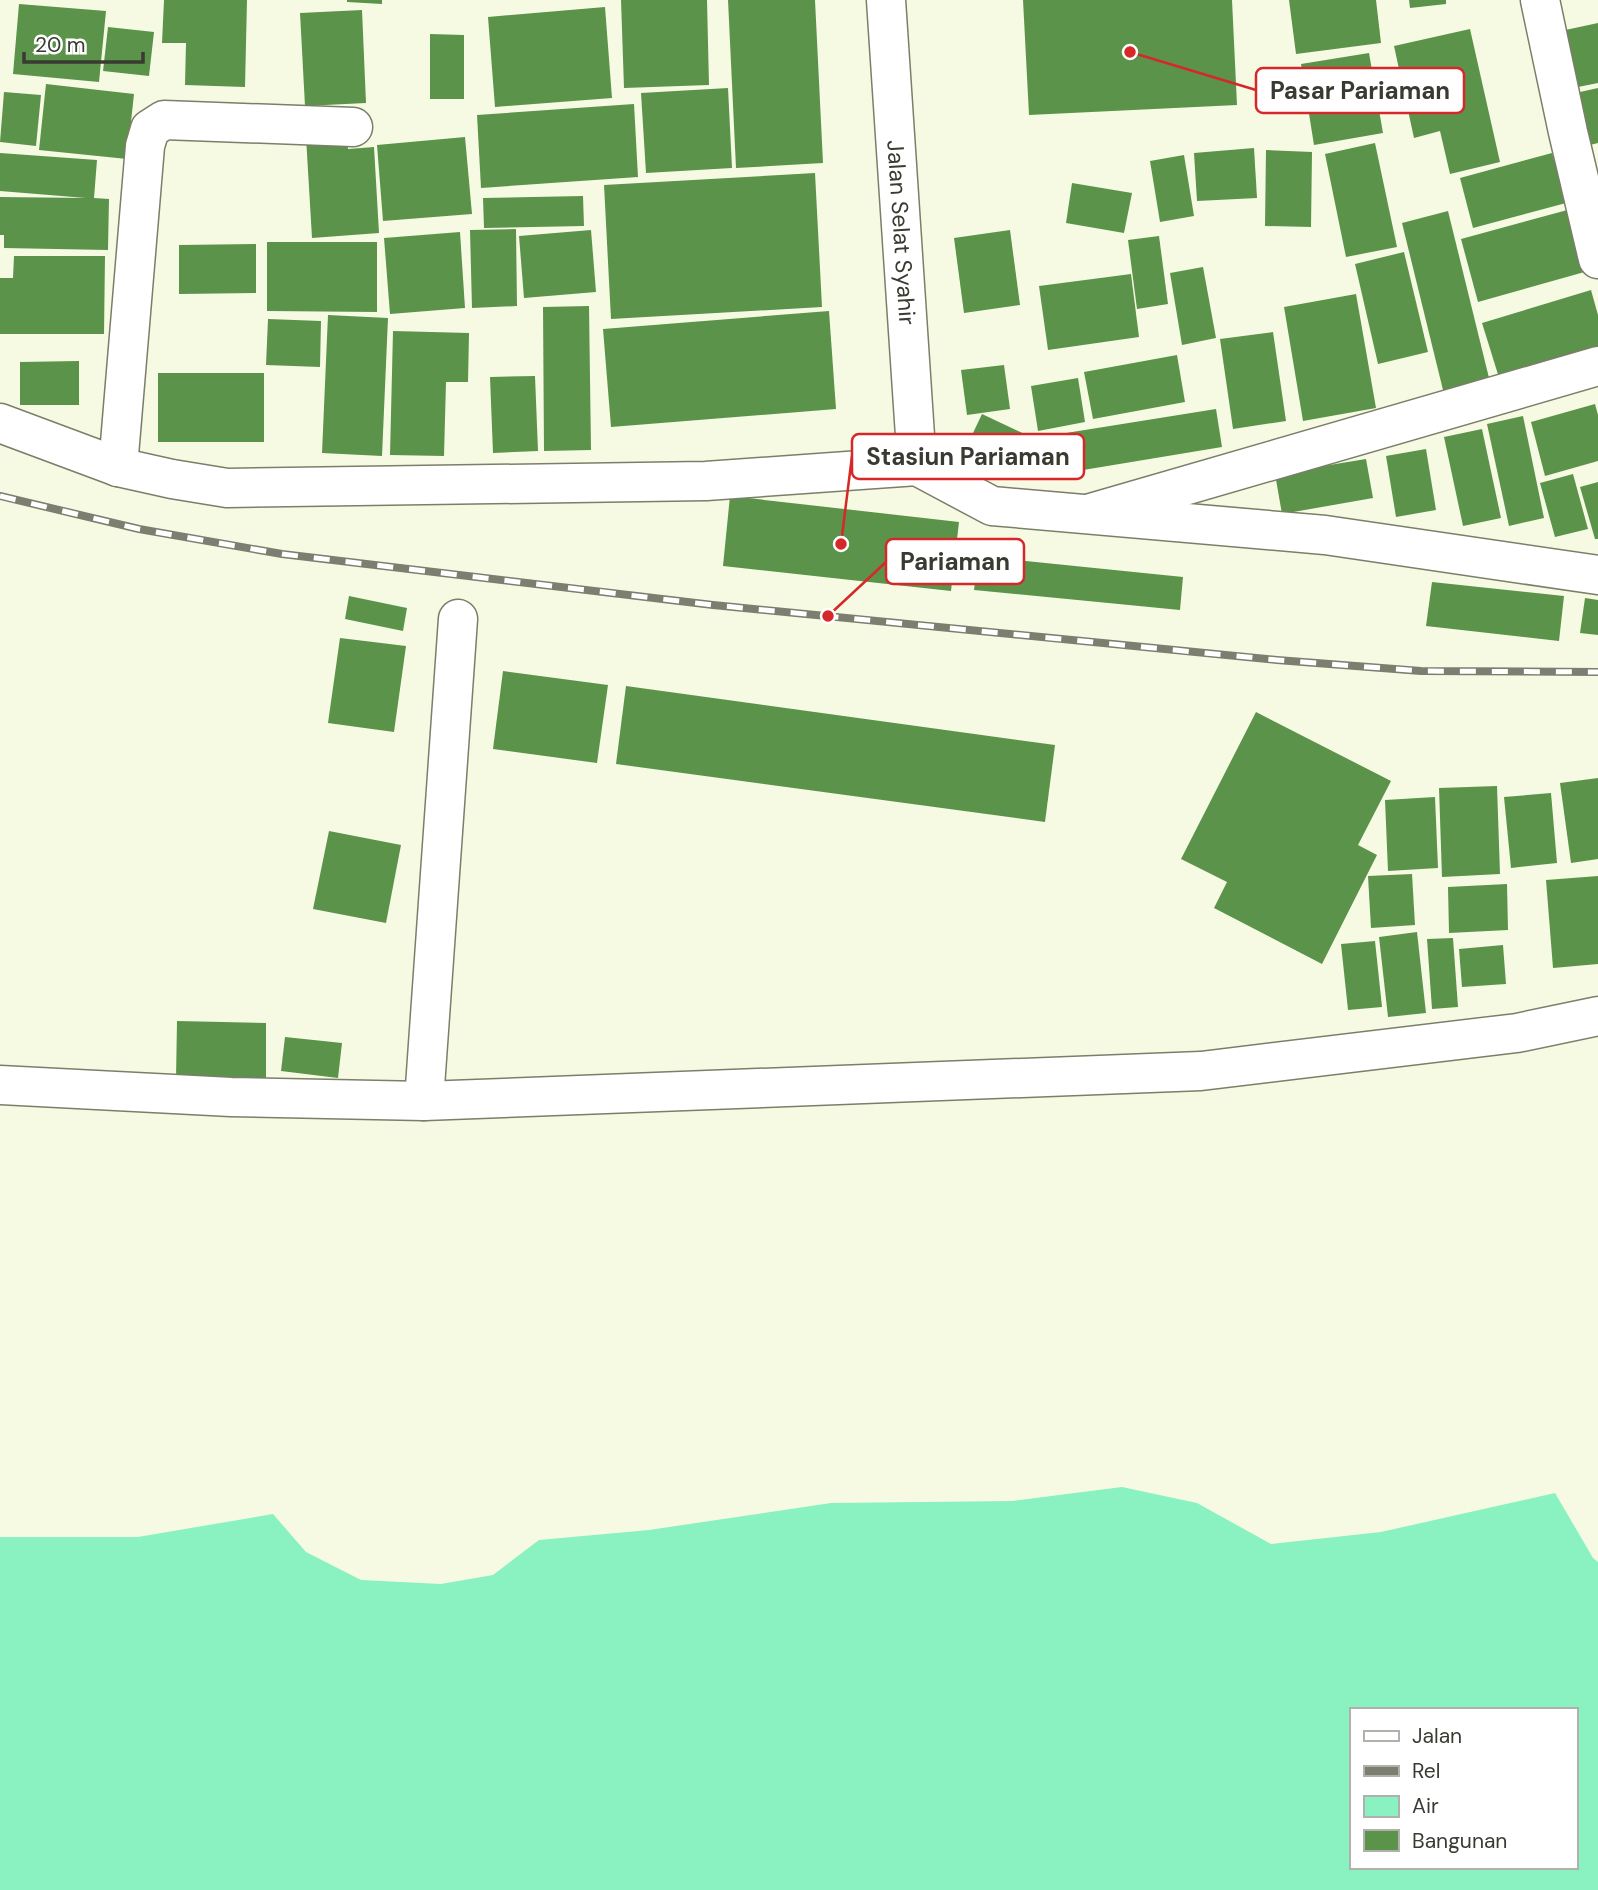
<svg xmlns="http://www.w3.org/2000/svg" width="1598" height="1890" font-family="'DM Sans',sans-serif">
	<rect width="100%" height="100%" fill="#f6fae3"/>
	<path fill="#8af1c0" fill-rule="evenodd" d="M 1122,1487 L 1197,1503 L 1271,1544 L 1381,1532 L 1555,1493 L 1593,1558 L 1598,1562 L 1598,1890 L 0,1890 L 0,1537 L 138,1537 L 273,1514 L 306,1552 L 361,1580 L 441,1584 L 493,1575 L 539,1540 L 649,1530 L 831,1503 L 1013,1501 ZM 1351,1710 L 1575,1710 L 1575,1867 L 1351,1867 Z"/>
	<g fill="#5c934a">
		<polygon points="164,0 247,0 245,87 185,85 186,43 162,43"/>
		<polygon points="347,0 382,0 382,4 347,2"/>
		<polygon points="621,0 707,0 709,85 624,88"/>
		<polygon points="728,0 815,0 823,163 736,168"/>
		<polygon points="1023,0 1232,0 1237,105 1029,115"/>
		<polygon points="1289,0 1376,0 1381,43 1296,54"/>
		<polygon points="1409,0 1446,0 1446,4 1410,8"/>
		<polygon points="19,4 106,11 99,82 13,74"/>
		<polygon points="605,7 612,98 495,107 488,17"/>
		<polygon points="362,10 366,103 305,106 300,13"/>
		<polygon points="1598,23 1598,83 1568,89 1556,32"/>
		<polygon points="108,27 154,32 149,76 103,71"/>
		<polygon points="1470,29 1500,162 1450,174 1440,131 1414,138 1394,46"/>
		<polygon points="430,34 464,35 464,99 430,99"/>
		<polygon points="1369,53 1383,133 1314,145 1301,64"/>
		<polygon points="46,84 134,94 127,159 39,150"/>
		<polygon points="728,88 732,168 646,173 641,93"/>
		<polygon points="1598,88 1598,143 1582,147 1571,94"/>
		<polygon points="4,92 41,95 36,146 0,142"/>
		<polygon points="634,104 638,177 481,188 477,115"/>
		<polygon points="347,134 348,149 374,147 379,233 312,238 306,137"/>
		<polygon points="465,137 472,214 383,221 377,145"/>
		<polygon points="1375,143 1397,247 1346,257 1325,154"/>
		<polygon points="1254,148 1257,198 1197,201 1194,153"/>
		<polygon points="1266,150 1312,152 1311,227 1265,226"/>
		<polygon points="0,153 97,160 94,198 109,199 108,250 4,248 4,235 0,235 0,197 86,198 0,191"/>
		<polygon points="1552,153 1566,203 1473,228 1460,178"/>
		<polygon points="1184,155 1194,216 1160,222 1150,161"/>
		<polygon points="815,173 822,307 611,319 604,185"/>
		<polygon points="1072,183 1132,193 1124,233 1066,223"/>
		<polygon points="583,196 584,226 484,228 483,198"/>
		<polygon points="1571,209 1588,271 1478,302 1461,239"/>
		<polygon points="1448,211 1490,382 1444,394 1402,223"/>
		<polygon points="516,229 517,306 472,308 470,230"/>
		<polygon points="591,230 596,292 524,298 519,236"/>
		<polygon points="1010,230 1020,305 964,313 954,238"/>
		<polygon points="460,232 465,308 390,314 384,238"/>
		<polygon points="1159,236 1168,304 1137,309 1128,240"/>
		<polygon points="267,242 377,242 377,312 267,311"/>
		<polygon points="256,244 256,293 179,294 179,245"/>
		<polygon points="1404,252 1428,352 1378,364 1355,264"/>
		<polygon points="14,256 105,256 104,334 0,334 0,278 13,278"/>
		<polygon points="1203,267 1216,338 1182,345 1170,273"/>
		<polygon points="1131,274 1139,337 1048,350 1039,286"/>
		<polygon points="1591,290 1598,315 1598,354 1501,384 1482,323"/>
		<polygon points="1356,294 1376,408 1303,421 1284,307"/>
		<polygon points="589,306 591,450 544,451 543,307"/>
		<polygon points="829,311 836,409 611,427 603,329"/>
		<polygon points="328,315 388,318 382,456 322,453"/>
		<polygon points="268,319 321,321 320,367 266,365"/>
		<polygon points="393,331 469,333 468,382 446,382 444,456 390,455"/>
		<polygon points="1273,332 1286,421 1233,429 1220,339"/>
		<polygon points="1177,355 1185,402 1093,419 1084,372"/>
		<polygon points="79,361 79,405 20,405 20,362"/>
		<polygon points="1004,365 1010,409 967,415 961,370"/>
		<rect x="158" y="373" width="106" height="69"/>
		<polygon points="535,376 538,451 493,453 490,377"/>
		<polygon points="1078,378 1085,422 1038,431 1031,386"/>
		<polygon points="1595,404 1598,415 1598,461 1545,476 1531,422"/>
		<polygon points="1216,409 1222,447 1047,476 1041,437"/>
		<polygon points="982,414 1035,439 1017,477 964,452"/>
		<polygon points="1523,416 1544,518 1509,526 1487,424"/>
		<polygon points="1482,429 1501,518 1463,526 1444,437"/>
		<polygon points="1426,449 1436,510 1396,517 1386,456"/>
		<polygon points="1366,459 1373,498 1282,514 1275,474"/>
		<polygon points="1573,474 1588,529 1555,537 1540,483"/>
		<polygon points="1598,482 1598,539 1595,539 1580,487"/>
		<polygon points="730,496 959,522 951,591 723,566"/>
		<polygon points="978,556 1183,577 1180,610 974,590"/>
		<polygon points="1432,582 1564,596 1559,641 1426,626"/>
		<polygon points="349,596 407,608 403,631 345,619"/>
		<polygon points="1585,598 1598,600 1598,635 1580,633"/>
		<polygon points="340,638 406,646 394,732 328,723"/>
		<polygon points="503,671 608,685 597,763 493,749"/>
		<polygon points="626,686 1055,745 1045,822 616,764"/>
		<polygon points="1256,712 1391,781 1358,845 1377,855 1322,964 1214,908 1227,882 1181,859"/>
		<polygon points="1598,778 1598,859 1571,863 1560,783"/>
		<polygon points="1497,786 1500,874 1442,877 1439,788"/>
		<polygon points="1551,793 1557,863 1511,868 1504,797"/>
		<polygon points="1435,797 1438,868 1388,871 1385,800"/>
		<polygon points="329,831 401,845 386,923 313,909"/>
		<polygon points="1412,874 1415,925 1371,928 1368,876"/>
		<polygon points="1598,876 1598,964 1553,968 1546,880"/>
		<polygon points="1507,884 1508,930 1449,933 1448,887"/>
		<polygon points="1417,932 1426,1013 1388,1017 1379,937"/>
		<polygon points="1453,938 1458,1007 1432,1009 1427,939"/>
		<polygon points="1375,941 1382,1007 1348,1010 1341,944"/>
		<polygon points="1503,945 1506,984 1462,987 1459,949"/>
		<polygon points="177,1021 266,1023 266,1080 176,1079"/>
		<polygon points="285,1037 342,1043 338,1078 281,1071"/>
	</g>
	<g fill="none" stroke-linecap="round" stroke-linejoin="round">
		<defs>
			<g id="minor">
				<path id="s1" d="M 886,0 L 917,466"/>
				<polyline points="1540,0 1568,132 1598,259"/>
				<polyline points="118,467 145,146 150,129 164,120 353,127"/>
				<polyline points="1091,513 1598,366"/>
				<polyline points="0,1085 231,1097 424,1101 1201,1071 1517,1033 1598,1016"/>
				<polyline points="424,1101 458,619"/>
			</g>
			<polyline id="tertiary" points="0,423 118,467 172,479 227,488 706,481 917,466 992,506 1325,535 1598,575"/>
		</defs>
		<use href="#minor" stroke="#7b7e69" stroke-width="41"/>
		<use href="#tertiary" stroke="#7b7e69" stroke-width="41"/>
		<use href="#minor" stroke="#fff" stroke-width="38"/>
		<use href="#tertiary" stroke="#fff" stroke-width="38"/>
		<defs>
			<polyline id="rail" points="0,496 139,529 282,554 713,605 1277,660 1421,671 1598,672"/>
		</defs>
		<use href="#rail" stroke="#7c7e70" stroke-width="8"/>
		<use href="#rail" stroke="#fff" stroke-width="5" stroke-dasharray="16" stroke-linecap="butt"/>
	</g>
	<g text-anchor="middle" stroke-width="5" stroke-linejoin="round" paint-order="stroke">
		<g font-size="23" fill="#393a31" stroke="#fff">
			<text dy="8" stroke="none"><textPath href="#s1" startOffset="233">Jalan Selat Syahir</textPath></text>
		</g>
	</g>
	<path fill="none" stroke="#d62828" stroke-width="2.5" d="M1130 52L1256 90M841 544L852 456M828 616L886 562"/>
	<g fill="#d62828" stroke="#fff" stroke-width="2.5">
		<circle cx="1130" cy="52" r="7"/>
		<circle cx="841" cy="544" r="7"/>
		<circle cx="828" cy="616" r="7"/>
	</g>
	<g fill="#fff" stroke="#d62828" stroke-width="2.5">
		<rect x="1256" y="68" width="208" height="45" rx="7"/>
		<rect x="852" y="434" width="232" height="45" rx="7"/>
		<rect x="886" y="539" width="138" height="45" rx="7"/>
	</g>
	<g font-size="24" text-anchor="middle" font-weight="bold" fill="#393a31">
		<text x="1360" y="99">Pasar Pariaman</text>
		<text x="968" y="465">Stasiun Pariaman</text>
		<text x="955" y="570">Pariaman</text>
	</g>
	<rect x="1350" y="1708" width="228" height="161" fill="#ffffff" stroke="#b0b0ad" stroke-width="2"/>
	<rect x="1364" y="1731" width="35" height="10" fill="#ffffff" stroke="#b0b0ad" stroke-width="2"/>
	<text x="1412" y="1743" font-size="21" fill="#393a31">Jalan</text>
	<rect x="1364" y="1766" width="35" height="10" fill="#7c7e70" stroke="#b0b0ad" stroke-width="2"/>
	<text x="1412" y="1778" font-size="21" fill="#393a31">Rel</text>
	<rect x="1364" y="1796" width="35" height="21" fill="#8af1c0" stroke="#b0b0ad" stroke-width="2"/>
	<text x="1412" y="1813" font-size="21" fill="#393a31">Air</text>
	<rect x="1364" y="1830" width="35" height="21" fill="#5c934a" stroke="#b0b0ad" stroke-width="2"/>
	<text x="1412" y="1848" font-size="21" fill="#393a31">Bangunan</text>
	<path d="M24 52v10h119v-10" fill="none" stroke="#393a31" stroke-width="3.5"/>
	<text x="35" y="52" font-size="21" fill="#393a31" stroke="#ffffff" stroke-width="5" paint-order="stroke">20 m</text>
</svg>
